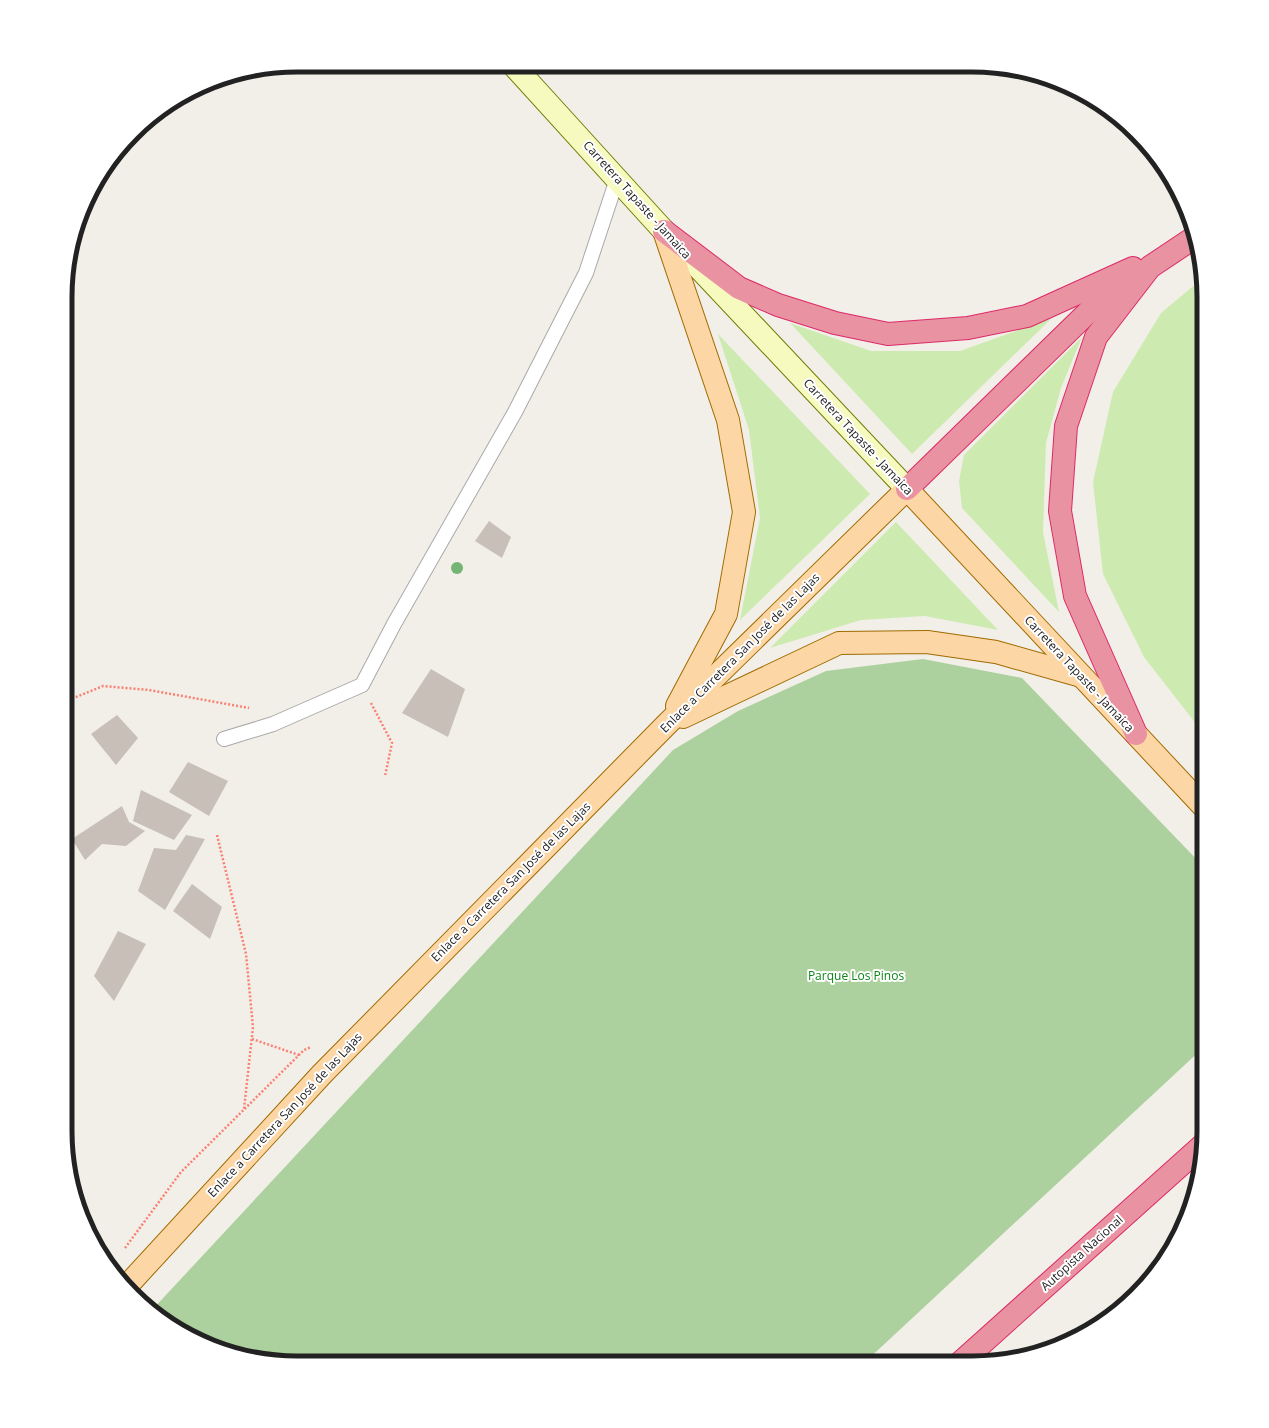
<svg xmlns="http://www.w3.org/2000/svg" width="1269" height="1428" font-family="'Open Sans',sans-serif">
	<rect width="100%" height="100%" fill="#f2efe9"/>
	<g fill="#cdebb0">
		<polygon points="1203,278 1204,282 1204,734 1144,657 1103,574 1093,482 1113,392 1161,313"/>
		<polygon points="1052,318 912,454 790,323 871,351 960,351"/>
		<polygon points="718,334 870,494 740,620 760,518 749,430"/>
		<polygon points="1082,337 1061,388 1046,443 1043,532 1059,612 962,508 959,481 964,455"/>
		<polygon points="896,522 998,630 925,616 861,620 770,648"/>
	</g>
	<polygon fill="#add19e" points="923,659 1022,678 1204,867 1204,1047 864,1363 282,1363 237,1355 181,1332 152,1310 673,750 738,711 826,671"/>
	<g fill="#c7bfb8">
		<polygon points="489,521 511,537 502,558 475,541"/>
		<polygon points="431,669 465,689 448,737 402,713"/>
		<polygon points="117,715 138,738 116,765 91,734"/>
		<polygon points="188,762 228,781 209,816 169,792"/>
		<polygon points="141,790 192,815 174,840 133,821"/>
		<polygon points="122,806 129,822 145,831 126,846 102,844 85,860 72,839"/>
		<polygon points="186,835 205,839 165,910 138,891 154,848 176,850"/>
		<polygon points="192,884 222,907 210,939 173,911"/>
		<polygon points="118,931 146,944 114,1001 94,976"/>
	</g>
	<g fill="none" stroke-linecap="round" stroke-linejoin="round">
		<defs>
			<polyline id="service" points="224,739 273,724 362,685 394,624 515,412 586,273 617,179"/>
			<polyline id="secondary" points="514,66 664,231 907,489"/>
			<g id="primary">
				<polyline points="664,231 728,420 744,512 726,614 677,706"/>
				<polyline points="683,717 839,643 927,642 996,652 1081,676"/>
				<polyline points="126,1287 322,1074 667,724 907,489 1204,807"/>
			</g>
			<g id="motorway">
				<polyline points="664,231 739,288 778,305 835,323 888,334 968,328 1027,316 1133,268"/>
				<polyline points="907,489 1122,279"/>
				<polyline points="1136,734 1075,596 1060,511 1066,426 1096,337 1150,267 1195,237"/>
				<polyline points="960,1363 1204,1144"/>
			</g>
		</defs>
		<use href="#service" stroke="#a9a9a9" stroke-width="16"/>
		<use href="#secondary" stroke="#707d05" stroke-width="24"/>
		<use href="#primary" stroke="#a06b00" stroke-width="24"/>
		<use href="#motorway" stroke="#dc2a67" stroke-width="24"/>
		<g stroke="#fa8072" stroke-width="2.5" stroke-dasharray="2 2" stroke-linecap="butt">
			<polyline points="371,703 392,743 385,776"/>
			<polyline points="66,713 71,699 103,686 149,690 249,708"/>
			<polyline points="217,835 246,954 253,1027 244,1109"/>
			<polyline points="252,1039 299,1055"/>
			<polyline points="125,1248 181,1172 304,1050 311,1047"/>
		</g>
		<use href="#service" stroke="#fff" stroke-width="14"/>
		<use href="#secondary" stroke="#f7fabf" stroke-width="22"/>
		<use href="#primary" stroke="#fcd6a4" stroke-width="22"/>
		<use href="#motorway" stroke="#e892a2" stroke-width="22"/>
	</g>
	<circle fill="#74b475" cx="457" cy="568" r="6"/>
	<g text-anchor="middle" stroke-width="4" stroke-linejoin="round" paint-order="stroke">
		<g font-size="12" fill="#222" stroke="#fff">
			<text transform="translate(637 200) rotate(48)" y="4">Carretera Tapaste - Jamaica</text>
			<text transform="translate(858 437) rotate(47)" y="4">Carretera Tapaste - Jamaica</text>
			<text transform="translate(740 653) rotate(-45)" y="4">Enlace a Carretera San José de las Lajas</text>
			<text transform="translate(1079 674) rotate(47)" y="4">Carretera Tapaste - Jamaica</text>
			<text transform="translate(511 882) rotate(-45)" y="4">Enlace a Carretera San José de las Lajas</text>
			<text transform="translate(285 1115) rotate(-47)" y="4">Enlace a Carretera San José de las Lajas</text>
			<text transform="translate(1082 1253) rotate(-42)" y="4">Autopista Nacional</text>
		</g>
		<g font-size="12" fill="#0c8416" stroke="#fff">
			<text x="856" y="980">Parque Los Pinos</text>
		</g>
	</g>
	<path d="M0 0H1269V1428H0ZM297 72H972A225 225 0 0 1 1197 297V1131A225 225 0 0 1 972 1356H297A225 225 0 0 1 72 1131V297A225 225 0 0 1 297 72Z" fill="#fff" fill-rule="evenodd"/>
	<path fill="none" stroke="#222" stroke-width="5" d="M297 72H972A225 225 0 0 1 1197 297V1131A225 225 0 0 1 972 1356H297A225 225 0 0 1 72 1131V297A225 225 0 0 1 297 72Z"/>
</svg>
